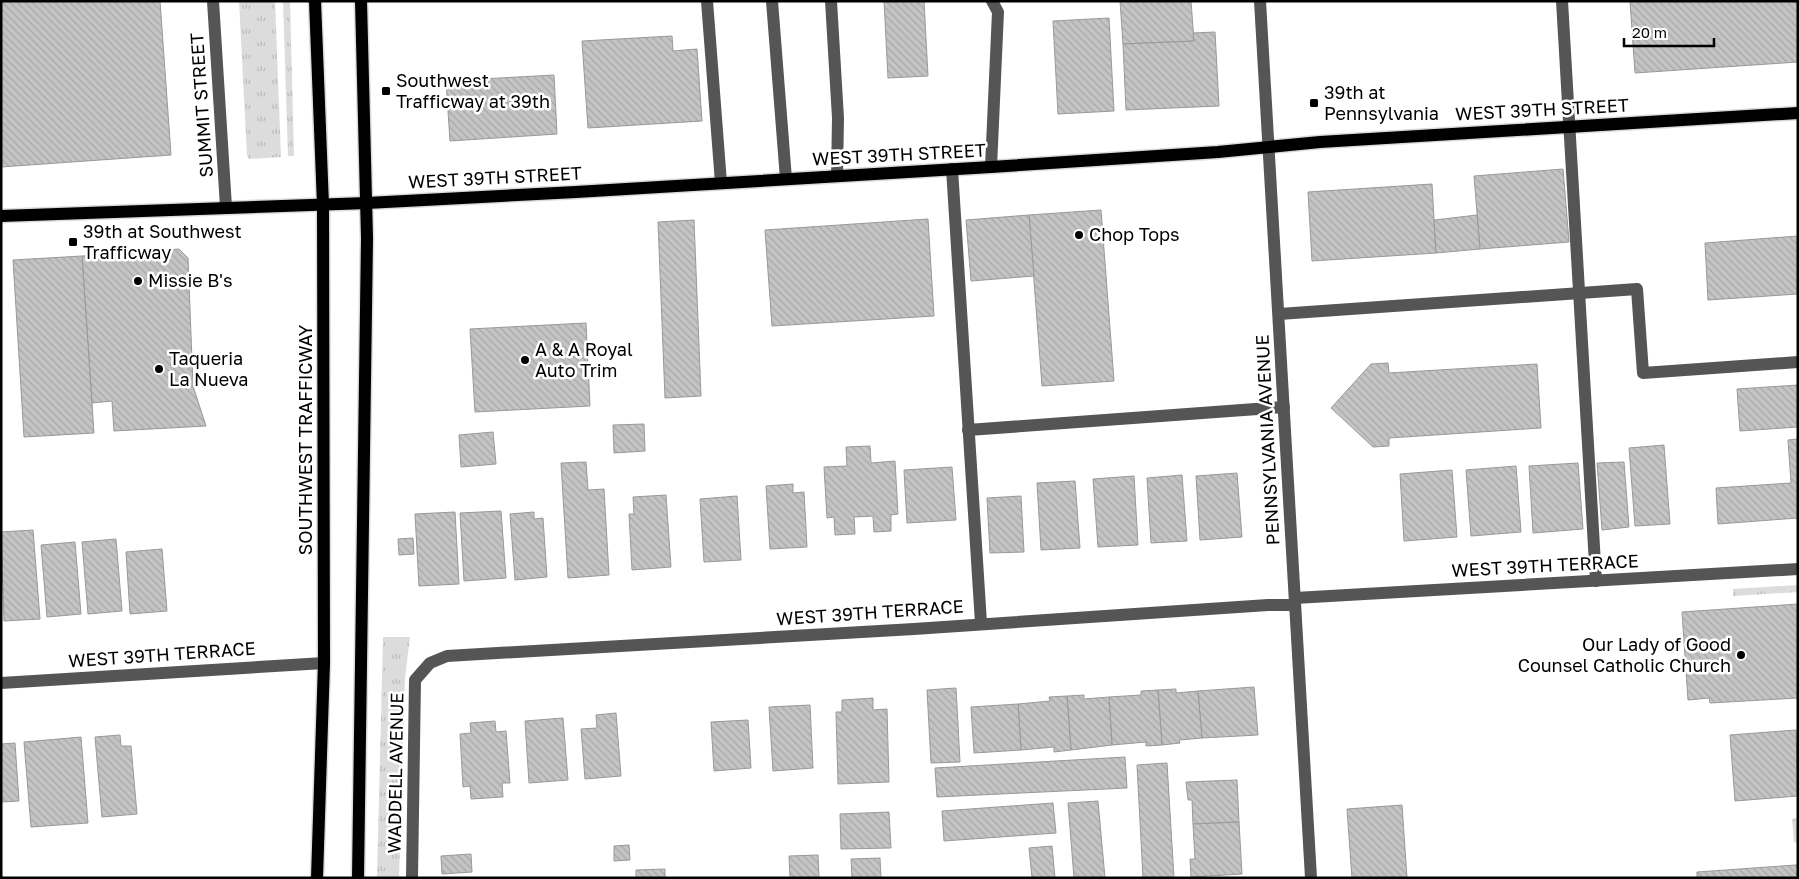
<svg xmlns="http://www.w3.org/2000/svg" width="1799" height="879" font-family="'Golos Text',sans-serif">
	<defs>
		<pattern id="grass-tufts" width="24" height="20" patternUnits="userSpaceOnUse" patternTransform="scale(1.25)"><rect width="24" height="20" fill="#dcdcdc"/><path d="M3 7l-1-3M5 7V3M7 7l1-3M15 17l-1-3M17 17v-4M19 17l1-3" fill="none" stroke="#bbb"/></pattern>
		<pattern id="building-back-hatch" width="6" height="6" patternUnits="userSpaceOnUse" patternTransform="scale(1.25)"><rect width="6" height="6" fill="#c4c4c4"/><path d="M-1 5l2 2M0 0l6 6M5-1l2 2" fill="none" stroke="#a7a7a7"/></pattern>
	</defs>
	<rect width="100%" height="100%" fill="#fff"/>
	<g fill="url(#grass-tufts)">
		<polygon points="239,1 275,1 281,157 249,159 247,155"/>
		<polygon points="283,1 290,1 294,156 288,156"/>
		<polygon points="1798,585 1798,592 1733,596 1733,589"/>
		<polygon points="383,637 410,637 405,678 399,878 377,878"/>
		<polygon points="1798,818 1798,843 1794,842 1792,819"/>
	</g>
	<g fill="url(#building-back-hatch)" stroke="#999">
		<polygon points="1,1 160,1 171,155 1,167"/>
		<polygon points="884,1 924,1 928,76 888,78"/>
		<polygon points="1120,1 1191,1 1194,41 1123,44"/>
		<polygon points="1630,1 1798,1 1798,62 1635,73"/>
		<polygon points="1109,18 1114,111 1058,114 1053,21"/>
		<polygon points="1215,32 1219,106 1126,110 1123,44 1194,41 1193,33"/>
		<polygon points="672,36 673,51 697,49 702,121 588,128 582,41"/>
		<polygon points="554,75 557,134 450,141 446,81"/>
		<polygon points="1563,169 1569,242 1480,249 1474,176"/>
		<polygon points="1432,184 1436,253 1312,261 1308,192"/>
		<polygon points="1101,210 1114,381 1042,386 1029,215"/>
		<polygon points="1029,215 1034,276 971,281 966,220"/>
		<polygon points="1477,215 1480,249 1436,253 1434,220"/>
		<polygon points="928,219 934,316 772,326 765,230"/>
		<polygon points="694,220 701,396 665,398 658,222"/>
		<polygon points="1798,236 1798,294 1708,300 1705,243"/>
		<polygon points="179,249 188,258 193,386 206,426 114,431 112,401 92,403 82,256"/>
		<polygon points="82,256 94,433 24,437 13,260"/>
		<polygon points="586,323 590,406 475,412 470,329"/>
		<polygon points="1388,363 1389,373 1537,364 1541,428 1389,438 1389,446 1373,447 1331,408 1371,364"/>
		<polygon points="1798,385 1798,427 1740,431 1737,389"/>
		<polygon points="644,424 645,451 614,453 613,425"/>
		<polygon points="493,432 496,464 461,467 459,435"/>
		<polygon points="1798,439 1798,518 1718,524 1716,488 1791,483 1788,440"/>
		<polygon points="1664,445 1670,524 1635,526 1629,448"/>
		<polygon points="870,446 871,463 895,461 898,514 891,515 891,531 874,532 873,516 854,517 855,534 835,535 834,517 827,518 824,467 847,466 846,447"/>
		<polygon points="586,462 588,490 604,489 609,575 568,578 561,463"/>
		<polygon points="1624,462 1629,527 1602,530 1597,463"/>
		<polygon points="1578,463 1583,529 1533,533 1529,466"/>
		<polygon points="1516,466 1521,532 1471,536 1466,470"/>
		<polygon points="952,467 956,520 907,523 904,470"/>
		<polygon points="1452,470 1457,537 1404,541 1400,474"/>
		<polygon points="1237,473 1242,537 1200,540 1196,476"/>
		<polygon points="1182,475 1187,541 1151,543 1147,478"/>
		<polygon points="1134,476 1138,545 1098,547 1093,479"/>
		<polygon points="1075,481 1080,548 1041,550 1037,483"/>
		<polygon points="793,484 793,493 804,492 807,547 770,549 766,486"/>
		<polygon points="666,495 671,567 632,570 629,514 634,514 633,497"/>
		<polygon points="737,496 741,560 704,562 700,499"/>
		<polygon points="1021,496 1024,552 990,553 987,498"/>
		<polygon points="501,511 506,578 464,581 460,513"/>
		<polygon points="455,512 459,584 419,586 415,514"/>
		<polygon points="534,512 534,519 543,518 547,577 515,580 510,514"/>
		<polygon points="33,530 40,619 4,621 1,532"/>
		<polygon points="413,538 414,554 399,555 398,539"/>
		<polygon points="116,539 122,611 88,614 82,542"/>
		<polygon points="75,542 81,614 47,617 41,545"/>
		<polygon points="162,549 167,611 130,614 126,552"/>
		<polygon points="1798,604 1798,698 1710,703 1709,698 1688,700 1682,612"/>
		<polygon points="1254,687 1258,735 1202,738 1198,691"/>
		<polygon points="956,688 960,762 931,763 927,690"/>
		<polygon points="1176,689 1176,693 1198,691 1202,738 1179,740 1180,743 1162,745 1158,690"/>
		<polygon points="1158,690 1162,745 1146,746 1146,742 1112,745 1109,697 1141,695 1141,691"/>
		<polygon points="1084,695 1084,699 1109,697 1112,745 1071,750 1067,696"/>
		<polygon points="1067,696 1071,750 1054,752 1054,747 1021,750 1018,704 1050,701 1049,697"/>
		<polygon points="873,698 873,710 887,709 889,782 838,784 836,712 842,712 842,700"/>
		<polygon points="1018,704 1021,750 974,753 971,707"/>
		<polygon points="810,705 813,768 773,771 769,707"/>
		<polygon points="616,713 621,776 585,779 581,729 597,728 596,715"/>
		<polygon points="563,718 568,780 529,783 525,721"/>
		<polygon points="748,720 751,768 714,771 711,722"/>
		<polygon points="495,721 496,732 506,731 510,783 502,783 503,797 471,799 470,786 463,787 460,734 471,733 470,723"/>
		<polygon points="1796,730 1798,796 1735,801 1730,735"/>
		<polygon points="120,735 121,746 131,746 137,814 102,817 95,737"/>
		<polygon points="81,737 88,823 31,827 24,742"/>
		<polygon points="15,743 19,801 1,802 1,744"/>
		<polygon points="1125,757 1127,788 937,797 935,768"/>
		<polygon points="1167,763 1174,878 1143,878 1137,765"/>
		<polygon points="1237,780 1239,822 1193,824 1192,800 1188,800 1186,782"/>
		<polygon points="1098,801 1105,878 1074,878 1068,803"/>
		<polygon points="1053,803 1056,833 944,841 942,811"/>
		<polygon points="1402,805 1407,878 1352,878 1347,809"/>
		<polygon points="889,812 891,848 841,849 840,814"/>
		<polygon points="1239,822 1242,874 1191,877 1190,859 1195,859 1193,824"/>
		<polygon points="629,845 630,860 614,861 614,846"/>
		<polygon points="1052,846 1055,878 1032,878 1029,848"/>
		<polygon points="471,854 472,872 442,874 441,856"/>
		<polygon points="818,855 819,878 790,878 789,856"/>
		<polygon points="880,858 881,878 852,878 851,859"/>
		<polygon points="1796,865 1798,865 1798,878 1697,878 1697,872"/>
		<polygon points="665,869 665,878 636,878 636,870"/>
	</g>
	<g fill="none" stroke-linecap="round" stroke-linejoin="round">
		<defs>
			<g id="major">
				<polyline points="315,1 323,205 324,663 317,878"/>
				<polyline points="1,216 367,203 576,192 991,167 1218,152 1320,142 1798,113"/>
				<polyline points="358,878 367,238 361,1"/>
			</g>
		</defs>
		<use href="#major" stroke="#dbdbdb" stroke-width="15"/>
		<g stroke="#555" stroke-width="12">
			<polyline points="213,1 226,207"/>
			<polyline points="707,1 721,183"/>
			<polyline points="772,1 786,179"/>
			<polyline points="831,1 838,118 837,176"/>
			<polyline points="1260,1 1311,878"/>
			<polyline points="1562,1 1596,581"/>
			<polyline points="991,167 998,12 992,1"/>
			<polyline points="952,169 981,623"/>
			<polyline points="1279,314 1637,289 1643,373 1798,362"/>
			<polyline points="968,430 1284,407"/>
			<polyline points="1295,598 1798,569"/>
			<polyline points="1,683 324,663"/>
			<polyline points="412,878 415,680 430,663 447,656 914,629 1268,605 1295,605"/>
		</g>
		<use href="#major" stroke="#000" stroke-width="12"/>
	</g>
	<g fill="#000" stroke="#fff" stroke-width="2">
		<rect x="381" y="86" width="10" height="10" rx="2.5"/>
		<rect x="1309" y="98" width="10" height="10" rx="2.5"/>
		<circle cx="1079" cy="235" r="5"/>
		<rect x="68" y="237" width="10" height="10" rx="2.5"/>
		<circle cx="138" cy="281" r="5"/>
		<circle cx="525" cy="360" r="5"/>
		<circle cx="159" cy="369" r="5"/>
		<circle cx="1741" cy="655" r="5"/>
	</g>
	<g text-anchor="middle" stroke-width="5" stroke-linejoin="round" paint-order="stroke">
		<g font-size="18" fill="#000" stroke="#fff" text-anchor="start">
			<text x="396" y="87">Southwest<tspan x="396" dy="21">Trafficway at 39th</tspan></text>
			<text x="1324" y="99">39th at<tspan x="1324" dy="21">Pennsylvania</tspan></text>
			<text x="83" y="238">39th at Southwest<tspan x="83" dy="21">Trafficway</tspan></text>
			<text x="1089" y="241">Chop Tops</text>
			<text x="148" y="287">Missie B's</text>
			<text x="535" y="356">A &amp; A Royal<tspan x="535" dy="21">Auto Trim</tspan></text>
			<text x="169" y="365">Taqueria<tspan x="169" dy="21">La Nueva</tspan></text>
			<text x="1731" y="651" text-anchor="end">Our Lady of Good<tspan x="1731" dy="21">Counsel Catholic Church</tspan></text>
		</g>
		<g font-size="18" fill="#000" stroke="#fff">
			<text transform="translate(202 105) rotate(-94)" y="6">SUMMIT STREET</text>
			<text transform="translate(1542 110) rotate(-3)" y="6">WEST 39TH STREET</text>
			<text transform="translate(899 155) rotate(-3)" y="6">WEST 39TH STREET</text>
			<text transform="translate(495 178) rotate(-3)" y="6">WEST 39TH STREET</text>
			<text transform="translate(306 440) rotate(-90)" y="6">SOUTHWEST TRAFFICWAY</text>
			<text transform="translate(1268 440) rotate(-93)" y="6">PENNSYLVANIA AVENUE</text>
			<text transform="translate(1545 566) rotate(-3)" y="6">WEST 39TH TERRACE</text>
			<text transform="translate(870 613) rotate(-4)" y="6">WEST 39TH TERRACE</text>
			<text transform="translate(162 655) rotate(-4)" y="6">WEST 39TH TERRACE</text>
			<text transform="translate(396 773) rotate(-89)" y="6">WADDELL AVENUE</text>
		</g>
	</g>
	<rect width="1799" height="879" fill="none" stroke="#000000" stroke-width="5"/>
	<path d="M1624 38v8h90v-8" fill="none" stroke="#000000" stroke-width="2.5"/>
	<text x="1632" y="38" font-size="15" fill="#000000" stroke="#ffffff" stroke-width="4" paint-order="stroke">20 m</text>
</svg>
